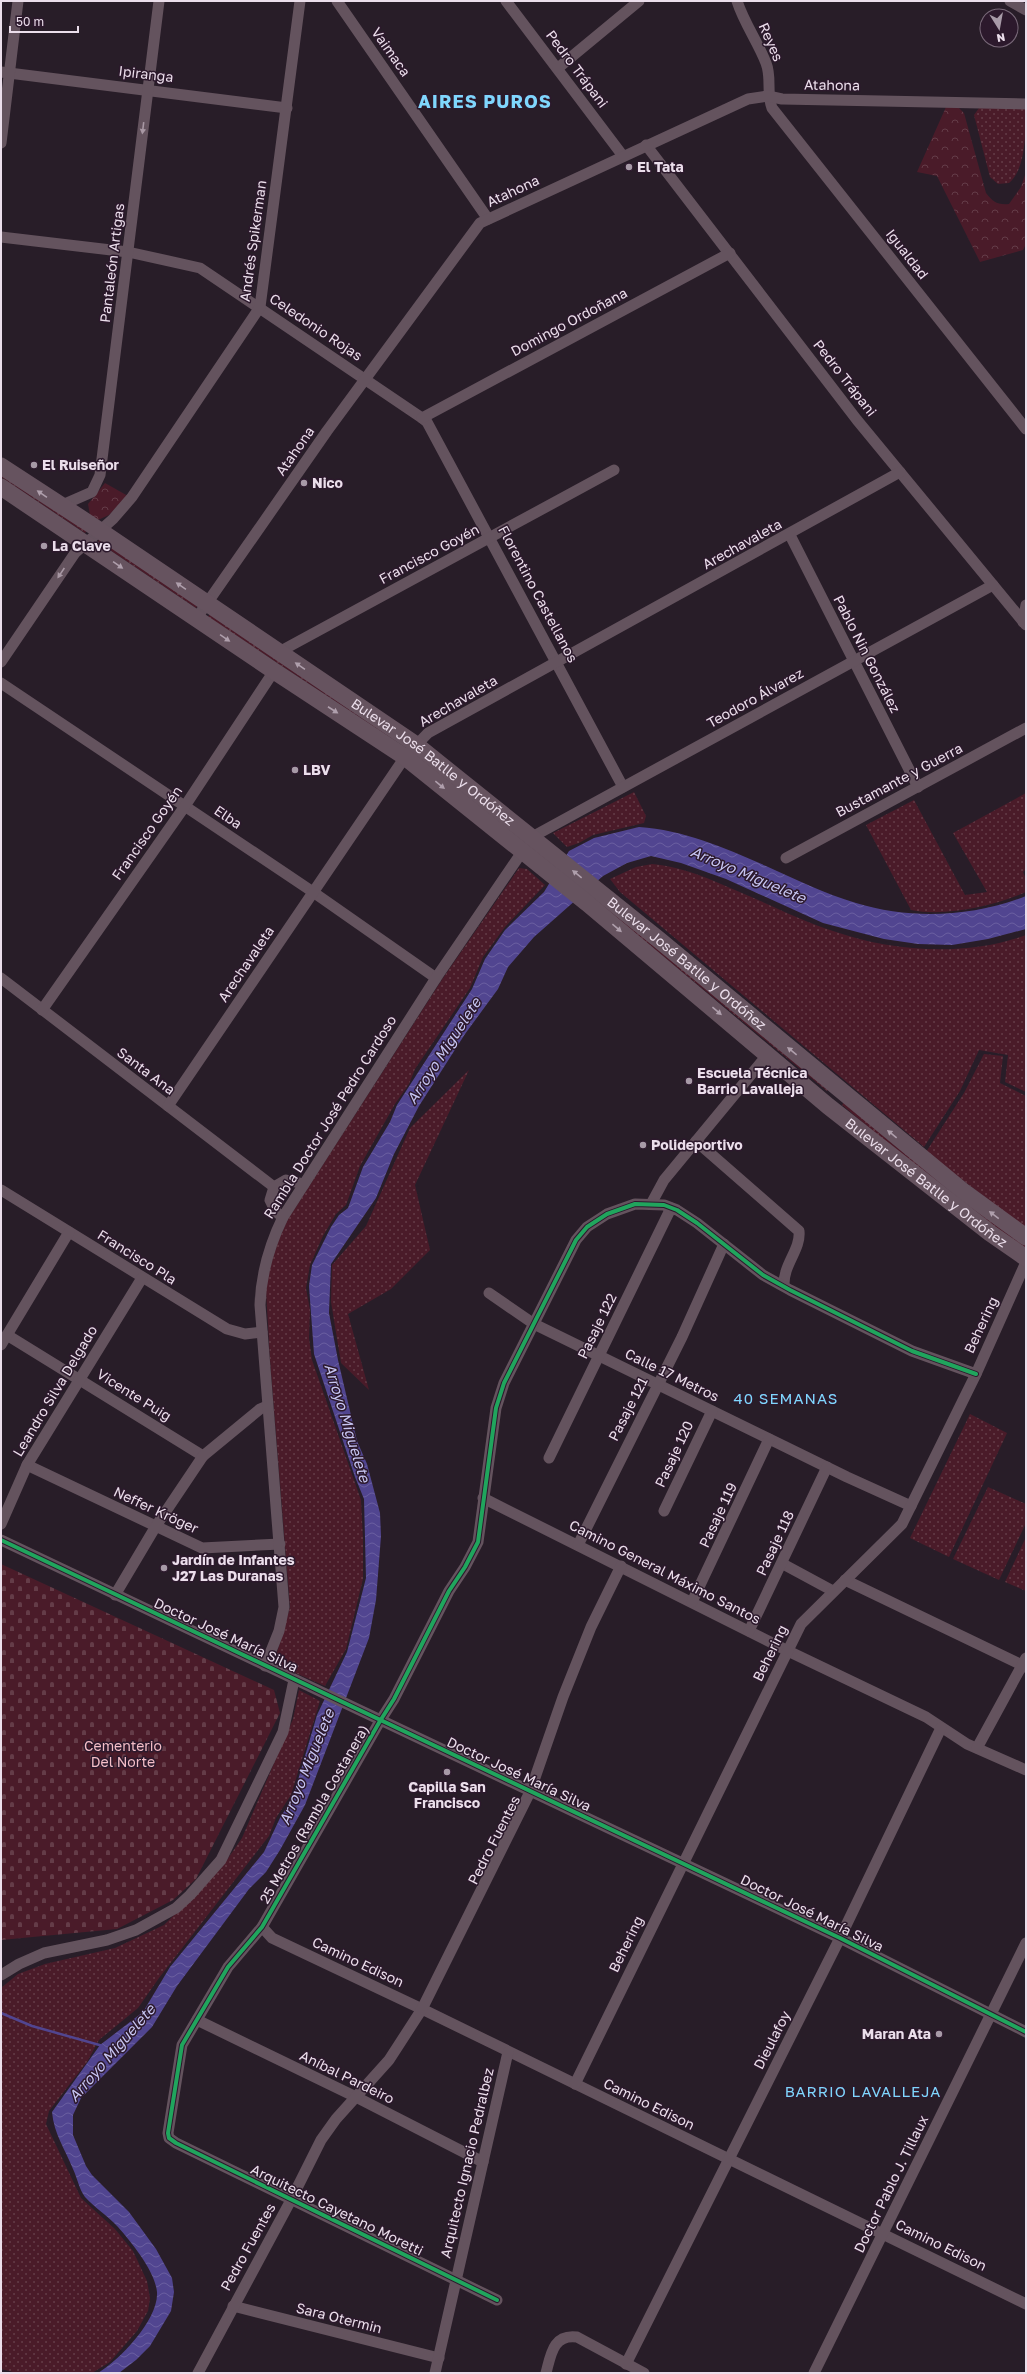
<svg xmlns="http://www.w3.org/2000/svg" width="1027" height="2374" font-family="'Golos Text',sans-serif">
	<defs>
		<pattern id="grass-dots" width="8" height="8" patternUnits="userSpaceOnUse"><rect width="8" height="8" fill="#4a1b29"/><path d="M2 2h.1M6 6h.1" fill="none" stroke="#643c48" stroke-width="1.8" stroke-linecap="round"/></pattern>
		<pattern id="cemetery-stones" width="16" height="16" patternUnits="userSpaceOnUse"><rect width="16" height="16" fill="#4a1b29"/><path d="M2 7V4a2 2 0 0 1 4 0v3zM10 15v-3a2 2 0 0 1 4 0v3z" fill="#643c48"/></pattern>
		<pattern id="park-crowns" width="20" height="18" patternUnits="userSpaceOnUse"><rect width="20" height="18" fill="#4a1b29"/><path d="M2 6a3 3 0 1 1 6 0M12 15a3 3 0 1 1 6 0" fill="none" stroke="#643c48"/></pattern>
		<pattern id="water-waves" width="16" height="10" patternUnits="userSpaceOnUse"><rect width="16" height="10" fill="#514590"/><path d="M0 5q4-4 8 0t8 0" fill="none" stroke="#6a5fa0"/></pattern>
	</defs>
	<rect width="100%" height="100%" fill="#281d28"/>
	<g fill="url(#grass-dots)">
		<path d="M 979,108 L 1026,108 C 1026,128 1026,170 1009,183 L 998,184 L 990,177 L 974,115 Z"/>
		<polygon points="1,472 87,530 85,533 1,477"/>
		<polygon points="100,538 198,604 196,608 98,542"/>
		<polygon points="210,614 397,738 395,741 208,617"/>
		<polygon points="634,792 646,816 644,823 593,835 579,843 567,847 553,833"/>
		<path d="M 1026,793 L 1026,869 L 1023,872 L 1026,879 L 1026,892 C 994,906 946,917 911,910 L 866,825 L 914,800 L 965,895 L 987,892 L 953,833 Z"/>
		<path d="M 652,864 C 687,867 718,883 749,896 C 777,908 805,922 833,931 C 893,952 966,957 1026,935 L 1026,1092 L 1005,1082 L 1008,1055 L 979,1050 L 960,1091 L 924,1147 L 620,892 L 610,879 L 636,867 Z"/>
		<polygon points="519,868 527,869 545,885 505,927 483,957 470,988 415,1069 409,1084 395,1104 360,1166 346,1205 336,1214 323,1236 310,1265 306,1288 310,1310 309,1338 312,1360 361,1500 363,1539 363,1579 346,1649 325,1686 277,1665 276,1656 290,1607 270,1360 266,1291 267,1277 278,1241 288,1219 443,978"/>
		<polygon points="592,894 828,1090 827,1091 590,896"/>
		<polygon points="984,1054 1003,1056 1000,1083 1026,1096 1026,1229 926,1152 964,1093"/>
		<polygon points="469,1070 415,1185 430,1250 391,1289 348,1314 369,1390 341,1363 331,1302 332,1265 366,1226 410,1128"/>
		<path d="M 844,1102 L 1026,1243 L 1026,1249 C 961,1206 902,1155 842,1105 Z"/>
		<polygon points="970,1414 1007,1433 949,1557 910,1538"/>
		<polygon points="988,1487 1026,1504 1026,1523 999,1580 953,1559"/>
		<polygon points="1026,1537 1026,1591 1005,1582"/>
		<polygon points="299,1690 320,1701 291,1795 276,1818 269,1836 159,1978 138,2008 99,2040 87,2062 49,2111 46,2124 81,2198 115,2229 133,2251 147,2281 150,2298 148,2311 137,2331 110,2362 92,2373 17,2373 1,2369 1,1988 18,1974 45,1964 115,1948 164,1925 222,1867 242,1838 293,1719"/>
	</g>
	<polygon fill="url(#cemetery-stones)" points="1,1564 274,1690 280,1713 196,1879 173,1900 117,1929 1,1940"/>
	<g fill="url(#park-crowns)">
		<path d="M 946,107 L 958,107 L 964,113 L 986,193 C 993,202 997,205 1009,204 L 1021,187 L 1026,172 L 1026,244 L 1023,250 L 980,262 L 937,176 L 917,172 Z"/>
		<polygon points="105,483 128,496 109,515 98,520 90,515 88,504"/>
	</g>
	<path fill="url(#water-waves)" d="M 639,827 C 684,830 725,848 766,866 C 795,879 825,894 856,903 C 911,920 973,917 1026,896 L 1026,929 L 988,939 L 952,945 L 918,944 L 884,939 L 823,923 L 726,879 L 681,863 L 651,856 L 627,863 L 603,876 L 534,937 L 508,967 L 498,989 L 465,1034 L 419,1106 L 394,1154 L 376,1198 L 331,1264 L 329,1313 L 338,1360 L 357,1441 L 367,1464 L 380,1513 L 381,1536 L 376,1600 L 369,1638 L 305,1805 L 280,1850 L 266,1872 L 249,1889 L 177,1986 L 152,2027 L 81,2098 L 73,2115 L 73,2135 L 86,2166 L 92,2175 L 129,2212 L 156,2249 L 172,2278 L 174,2292 L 171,2311 L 150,2346 L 136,2360 L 119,2373 L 98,2373 C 120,2360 159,2319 157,2292 C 155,2271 132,2243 118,2227 C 108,2216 95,2208 85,2197 C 79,2189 77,2177 73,2169 C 65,2149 54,2134 52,2112 L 100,2045 L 143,2012 L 170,1967 L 264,1852 L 280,1818 L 293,1797 L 317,1715 L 347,1652 L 366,1578 L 364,1499 L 355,1477 L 314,1354 L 309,1286 L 312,1265 L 331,1227 L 339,1215 L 348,1208 L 363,1167 L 390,1122 L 397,1105 L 472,989 L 485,959 L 505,930 L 544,892 L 569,851 L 594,838 Z"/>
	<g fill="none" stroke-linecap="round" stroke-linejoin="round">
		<polyline stroke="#514590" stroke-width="2.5" points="1,2013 32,2026 103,2046"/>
		<g stroke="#64535e" stroke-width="11">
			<polyline points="337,1 488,219"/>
			<polyline points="506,1 623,156"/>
			<path d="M 737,1 C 744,23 758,42 766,63 C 772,78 766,92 772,108 L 1026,429"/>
			<polyline points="1010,1 1026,10"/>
			<polyline points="558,68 639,1"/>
			<polyline points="1,72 287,108"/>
			<polyline points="1,143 18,1"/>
			<polyline points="646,145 857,420 1026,625"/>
			<polyline points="1,237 128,252 200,268 422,418 427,422 623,787"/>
			<polyline points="422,418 730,253"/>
			<polyline points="60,506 92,492 100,475 159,1"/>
			<polyline points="790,535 918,787"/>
			<polyline points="196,619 327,431 480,223 748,99 768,96 782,99 1026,104"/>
			<polyline points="1023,622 1026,605"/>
			<polyline points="279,652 614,470"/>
			<polyline points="1,662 75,553 113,519 132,497 260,307 300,1"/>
			<polyline points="1,683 313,892 436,978"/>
			<polyline points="532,837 993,585"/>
			<polyline points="786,858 1026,728"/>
			<polyline points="1,978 274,1187"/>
			<polyline points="42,1010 185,806 274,671"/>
			<polyline points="168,1106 405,757 428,733 900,472"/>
			<path d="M 696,1141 L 799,1231 C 801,1250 783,1264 784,1286"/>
			<polyline points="1,1190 227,1329 245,1334 262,1332"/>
			<polyline points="651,1204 664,1180 768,1054"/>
			<polyline points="283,1217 276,1212 270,1200 274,1187 286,1180 304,1184"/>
			<polyline points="489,1293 534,1324 847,1477 911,1506"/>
			<polyline points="7,1335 203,1456"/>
			<polyline points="1,1345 69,1232"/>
			<polyline points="549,1458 671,1208"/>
			<polyline points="27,1465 202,1548 280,1544"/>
			<polyline points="483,1498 788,1651 926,1717 967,1744 1026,1770"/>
			<polyline points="664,1511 712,1411"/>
			<polyline points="1,1524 27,1465 142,1278"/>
			<polyline points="1,1540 840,1938 1026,2032"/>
			<polyline points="578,1545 682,1337 724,1244"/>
			<polyline points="783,1564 833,1591"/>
			<polyline points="845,1580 1026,1667"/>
			<polyline points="115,1595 156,1526 203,1456 260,1409 267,1406"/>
			<polyline points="692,1602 769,1439"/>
			<polyline points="749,1631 827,1467"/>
			<path d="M 265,1666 L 279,1631 L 284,1607 L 260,1305 C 261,1273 269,1246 283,1217 L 436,978 L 522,852"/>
			<polyline points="977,1748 1026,1658"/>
			<polyline points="262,1927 272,1938 422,2009 1026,2304"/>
			<polyline points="1,1975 19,1964 44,1953 107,1940 136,1930 176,1908 190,1895 221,1860 283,1732 294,1680"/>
			<polyline points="197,2020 356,2097 483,2162"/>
			<polyline points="575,2084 801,1624 902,1524 976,1374 1026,1262"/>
			<polyline points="497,2300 176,2143 169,2138 168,2133 182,2045 228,1967 262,1927 380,1721 394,1699 449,1591 465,1567 478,1542 496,1408 504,1383 576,1240 587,1227 607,1214 635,1204 664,1205 677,1210 697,1223 763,1275 790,1290 912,1351 976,1374"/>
			<polyline points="233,2306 439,2358"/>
			<polyline points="626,2364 840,1938 941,1728"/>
			<polyline points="198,2373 291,2200 321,2140 336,2119 389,2060 422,2009 530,1792 563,1697 591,1627 621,1566"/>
			<polyline points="435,2373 508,2052"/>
			<path d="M 546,2373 C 551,2354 553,2334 577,2337 L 644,2373"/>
			<polyline points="814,2373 1026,1943"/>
		</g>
		<g stroke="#66535f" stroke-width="17">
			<path id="s1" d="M 1,466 L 99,530 L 415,744 L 658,939 L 964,1192 L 1026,1237"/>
			<path id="s2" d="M 1,487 L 274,671 L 405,757 L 587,903 L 828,1106 L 990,1233 L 1026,1258"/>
		</g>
		<defs>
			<g id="cycleway">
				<polyline points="1,1540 840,1938 1026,2032"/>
				<polyline points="497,2300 176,2143 169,2138 168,2133 182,2045 228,1967 262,1927 380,1721 394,1699 449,1591 465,1567 478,1542 496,1408 504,1383 576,1240 587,1227 607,1214 635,1204 664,1205 677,1210 697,1223 763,1275 790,1290 912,1351 976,1374"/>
			</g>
		</defs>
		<use href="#cycleway" stroke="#2c192c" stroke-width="6"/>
		<use href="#cycleway" stroke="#20a55d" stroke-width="4"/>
	</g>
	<defs><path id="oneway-solid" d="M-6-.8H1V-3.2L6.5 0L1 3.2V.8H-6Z"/></defs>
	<g fill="#a898a4">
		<use href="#oneway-solid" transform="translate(143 128) rotate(97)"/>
		<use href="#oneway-solid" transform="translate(61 573) rotate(124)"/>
	</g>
	<g fill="#af9fac">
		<use href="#oneway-solid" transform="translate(42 494) rotate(-146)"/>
		<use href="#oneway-solid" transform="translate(118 565) rotate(35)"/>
		<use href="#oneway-solid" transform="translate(181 586) rotate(-146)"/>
		<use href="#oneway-solid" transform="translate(225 638) rotate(34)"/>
		<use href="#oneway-solid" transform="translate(300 666) rotate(-146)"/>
		<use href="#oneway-solid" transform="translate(333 710) rotate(33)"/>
		<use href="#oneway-solid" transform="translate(440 785) rotate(39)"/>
		<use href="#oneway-solid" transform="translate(577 874) rotate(-141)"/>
		<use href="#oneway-solid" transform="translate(617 928) rotate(40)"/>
		<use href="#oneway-solid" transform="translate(717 1011) rotate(40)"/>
		<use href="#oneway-solid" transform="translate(792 1051) rotate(-141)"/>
		<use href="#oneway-solid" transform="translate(892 1134) rotate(-141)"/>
		<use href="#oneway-solid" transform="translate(994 1215) rotate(-143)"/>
	</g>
	<g fill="#a79aa7" stroke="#2c192c" stroke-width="1.5">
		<circle cx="629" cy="167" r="4"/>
		<circle cx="34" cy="465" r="4"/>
		<circle cx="304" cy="483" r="4"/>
		<circle cx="44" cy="546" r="4"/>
		<circle cx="295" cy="770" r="4"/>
		<circle cx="689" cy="1081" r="4"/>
		<circle cx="643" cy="1145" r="4"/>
		<circle cx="164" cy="1568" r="4"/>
		<circle cx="447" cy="1772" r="4"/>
		<circle cx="939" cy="2034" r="4"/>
	</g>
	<g text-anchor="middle" stroke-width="3" stroke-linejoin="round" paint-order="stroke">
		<g font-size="14" fill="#ebdeeb" stroke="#2c192c">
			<text transform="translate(771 42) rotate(66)" y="5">Reyes</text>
			<text transform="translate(391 52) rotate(55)" y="5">Vaimaca</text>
			<text transform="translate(577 69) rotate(53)" y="5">Pedro Trápani</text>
			<text transform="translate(146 74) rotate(7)" y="5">Ipiranga</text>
			<text transform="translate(832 85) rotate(1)" y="5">Atahona</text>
			<text transform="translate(513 191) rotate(-25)" y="5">Atahona</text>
			<text transform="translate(253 241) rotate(-82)" y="5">Andrés Spikerman</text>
			<text transform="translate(907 254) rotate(52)" y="5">Igualdad</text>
			<text transform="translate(112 263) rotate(-83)" y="5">Pantaleón Artigas</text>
			<text transform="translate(569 322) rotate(-28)" y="5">Domingo Ordoñana</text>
			<text transform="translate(316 327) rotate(34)" y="5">Celedonio Rojas</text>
			<text transform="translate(845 378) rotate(52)" y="5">Pedro Trápani</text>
			<text transform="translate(295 451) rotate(-55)" y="5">Atahona</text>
			<text transform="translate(742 544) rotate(-29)" y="5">Arechavaleta</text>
			<text transform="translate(429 554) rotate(-28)" y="5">Francisco Goyén</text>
			<text transform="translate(538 594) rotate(62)" y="5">Florentino Castellanos</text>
			<text transform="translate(867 654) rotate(63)" y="5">Pablo Nin González</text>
			<text transform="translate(755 698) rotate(-29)" y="5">Teodoro Álvarez</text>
			<text transform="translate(458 701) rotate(-30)" y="5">Arechavaleta</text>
			<text dy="5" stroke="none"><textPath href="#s1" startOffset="524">Bulevar José Batlle y Ordóñez</textPath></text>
			<text transform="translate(899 780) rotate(-28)" y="5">Bustamante y Guerra</text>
			<text transform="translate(228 817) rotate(34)" y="5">Elba</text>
			<text transform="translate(147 833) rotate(-55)" y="5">Francisco Goyén</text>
			<text transform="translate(246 964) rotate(-56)" y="5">Arechavaleta</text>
			<text dy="5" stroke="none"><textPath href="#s1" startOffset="848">Bulevar José Batlle y Ordóñez</textPath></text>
			<text transform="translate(146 1071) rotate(37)" y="5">Santa Ana</text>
			<text transform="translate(330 1117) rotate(-58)" y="5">Rambla Doctor José Pedro Cardoso</text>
			<text dy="5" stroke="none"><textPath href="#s2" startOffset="1159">Bulevar José Batlle y Ordóñez</textPath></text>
			<text transform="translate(137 1257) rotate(32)" y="5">Francisco Pla</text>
			<text transform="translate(981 1325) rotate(-65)" y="5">Behering</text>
			<text transform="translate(597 1326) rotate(-64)" y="5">Pasaje 122</text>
			<text transform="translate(672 1375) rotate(26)" y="5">Calle 17 Metros</text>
			<text transform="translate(55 1391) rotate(-59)" y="5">Leandro Silva Delgado</text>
			<text transform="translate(134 1395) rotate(32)" y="5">Vicente Puig</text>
			<text transform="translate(628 1409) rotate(-63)" y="5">Pasaje 121</text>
			<text transform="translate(674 1454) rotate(-65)" y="5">Pasaje 120</text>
			<text transform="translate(156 1510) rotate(25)" y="5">Neffer Kröger</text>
			<text transform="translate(718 1515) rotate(-65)" y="5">Pasaje 119</text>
			<text transform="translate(775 1543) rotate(-65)" y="5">Pasaje 118</text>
			<text transform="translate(665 1572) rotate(27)" y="5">Camino General Máximo Santos</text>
			<text transform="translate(226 1635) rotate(25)" y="5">Doctor José María Silva</text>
			<text transform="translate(770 1653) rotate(-64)" y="5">Behering</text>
			<text transform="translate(519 1774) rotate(25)" y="5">Doctor José María Silva</text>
			<text transform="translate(314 1814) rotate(-60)" y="5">25 Metros (Rambla Costanera)</text>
			<text transform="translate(494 1840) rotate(-63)" y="5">Pedro Fuentes</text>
			<text transform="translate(812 1913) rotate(26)" y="5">Doctor José María Silva</text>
			<text transform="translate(626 1944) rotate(-64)" y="5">Behering</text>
			<text transform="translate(358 1962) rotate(25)" y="5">Camino Edison</text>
			<text transform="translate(772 2040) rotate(-63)" y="5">Dieulafoy</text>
			<text transform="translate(347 2077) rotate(26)" y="5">Aníbal Pardeiro</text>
			<text transform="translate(649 2104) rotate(26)" y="5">Camino Edison</text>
			<text transform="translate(467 2163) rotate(-77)" y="5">Arquitecto Ignacio Pedralbez</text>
			<text transform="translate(891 2184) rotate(-64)" y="5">Doctor Pablo J. Tillaux</text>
			<text transform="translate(337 2210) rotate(26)" y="5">Arquitecto Cayetano Moretti</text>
			<text transform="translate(941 2245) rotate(26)" y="5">Camino Edison</text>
			<text transform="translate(248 2247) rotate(-61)" y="5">Pedro Fuentes</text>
			<text transform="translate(339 2318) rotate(14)" y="5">Sara Otermin</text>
		</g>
		<g font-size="14" font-weight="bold" fill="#ebdeeb" stroke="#2c192c" text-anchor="start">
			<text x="637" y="172">El Tata</text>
			<text x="42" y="470">El Ruiseñor</text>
			<text x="312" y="488">Nico</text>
			<text x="52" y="551">La Clave</text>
			<text x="303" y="775">LBV</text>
			<text x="697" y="1078">Escuela Técnica<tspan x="697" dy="16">Barrio Lavalleja</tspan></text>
			<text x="651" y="1150">Polideportivo</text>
			<text x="172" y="1565">Jardín de Infantes<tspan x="172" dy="16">J27 Las Duranas</tspan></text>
			<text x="447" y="1792" text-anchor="middle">Capilla San<tspan x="447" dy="16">Francisco</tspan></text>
			<text x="931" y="2039" text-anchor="end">Maran Ata</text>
		</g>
		<g font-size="14" fill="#f4bec8" stroke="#2c192c">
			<text x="123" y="1751">Cementerio<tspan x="123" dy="16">Del Norte</tspan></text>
		</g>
		<g font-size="15" font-style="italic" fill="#c6c4f1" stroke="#2c192c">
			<text transform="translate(748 875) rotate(23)" y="5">Arroyo Miguelete</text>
			<text transform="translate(444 1051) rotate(-57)" y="5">Arroyo Miguelete</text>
			<text transform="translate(347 1423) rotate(73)" y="5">Arroyo Miguelete</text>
			<text transform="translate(307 1767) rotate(-68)" y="5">Arroyo Miguelete</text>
			<text transform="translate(112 2053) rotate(-49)" y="5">Arroyo Miguelete</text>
		</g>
		<g font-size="15" letter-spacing="1" fill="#7fd6fd" stroke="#2c192c">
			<text x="786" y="1404">40 SEMANAS</text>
			<text x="863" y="2097">BARRIO LAVALLEJA</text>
		</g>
		<g font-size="18" font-weight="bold" letter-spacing="1" fill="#7fd6fd" stroke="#2c192c">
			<text x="485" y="108">AIRES PUROS</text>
		</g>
	</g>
	<rect width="1027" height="2374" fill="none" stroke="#ebdeeb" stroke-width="4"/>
	<g transform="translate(999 28) rotate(169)"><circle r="19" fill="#2c192c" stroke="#786878"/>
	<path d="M0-3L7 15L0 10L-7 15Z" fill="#a79aa7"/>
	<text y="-6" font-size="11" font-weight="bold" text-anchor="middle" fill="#ebdeeb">N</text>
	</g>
	<path d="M10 26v6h68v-6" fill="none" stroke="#ebdeeb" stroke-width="2"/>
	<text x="16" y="26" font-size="12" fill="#ebdeeb" stroke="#2c192c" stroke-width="3" paint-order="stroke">50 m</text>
</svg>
